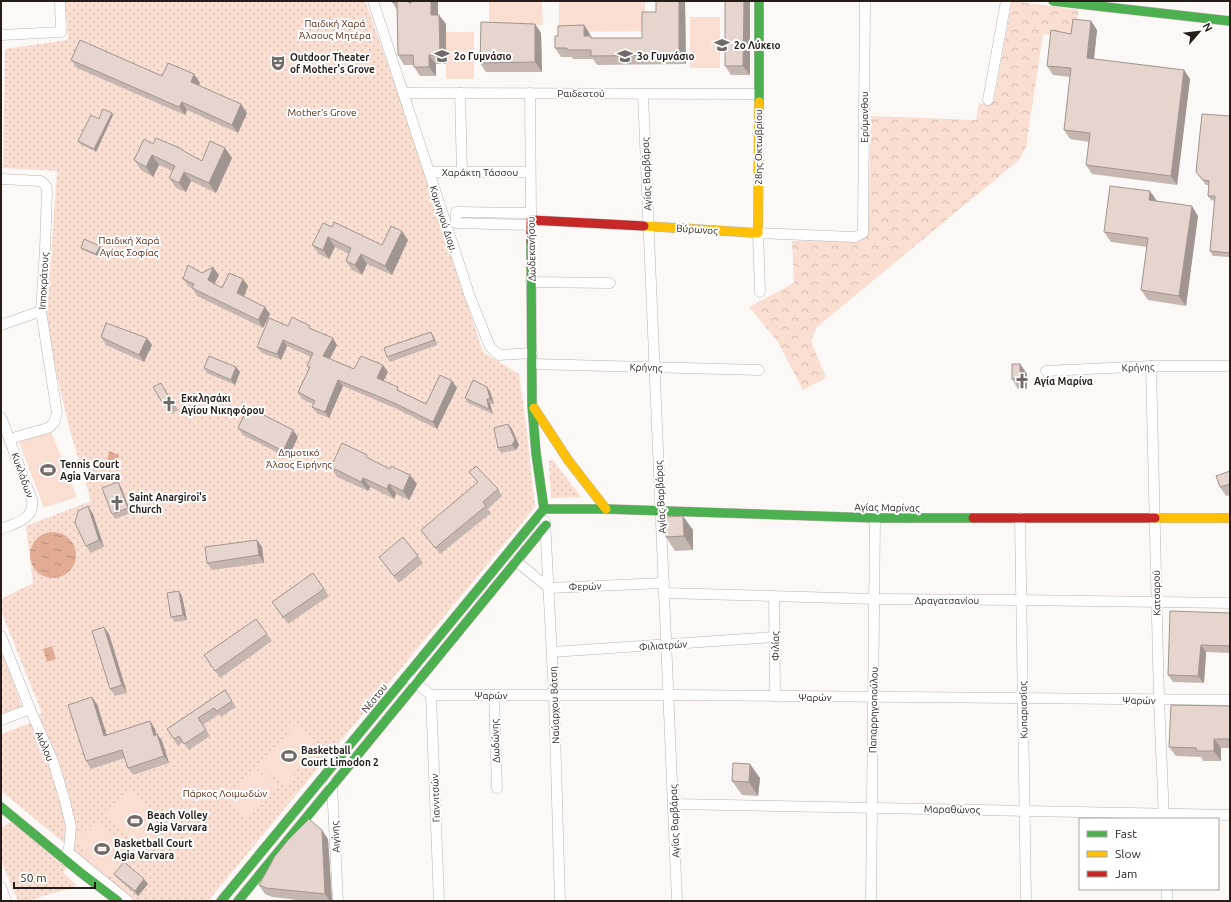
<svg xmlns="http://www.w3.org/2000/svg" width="1231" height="902" font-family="Ubuntu,sans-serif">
	<defs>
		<pattern id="forest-crowns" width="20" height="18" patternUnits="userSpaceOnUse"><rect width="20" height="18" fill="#f9ded1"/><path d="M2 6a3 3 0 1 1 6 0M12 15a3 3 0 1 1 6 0" fill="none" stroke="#d5beb3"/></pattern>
		<pattern id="park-dots" width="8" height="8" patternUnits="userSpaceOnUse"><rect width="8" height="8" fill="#f9ded1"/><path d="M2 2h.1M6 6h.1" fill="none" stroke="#d5beb3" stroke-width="1.8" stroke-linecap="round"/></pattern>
		<pattern id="water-ripples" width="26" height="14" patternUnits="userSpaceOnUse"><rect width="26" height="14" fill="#e2ac94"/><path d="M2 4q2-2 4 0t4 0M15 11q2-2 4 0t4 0" fill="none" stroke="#b78b78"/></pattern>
	</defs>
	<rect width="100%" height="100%" fill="#fbf8f6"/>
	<polygon fill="url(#forest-crowns)" points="1012,1 1079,10 1073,38 1043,34 1026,147 1020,159 817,327 811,341 826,378 803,390 778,342 749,307 794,283 792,241 863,239 868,234 871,116 976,120 979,103 989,105 994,101"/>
	<g fill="url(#park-dots)">
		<polygon points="65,1 365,1 397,90 483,352 519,374 526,425 535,507 208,901 135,901 1,791 1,734 28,724 42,713 1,611 1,599 33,583 26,526 91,501 69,427 46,328 57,171 3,168 5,49 68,40"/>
		<polygon points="552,459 581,497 551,498 549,462"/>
		<polygon points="3,654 22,707 1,714 1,655"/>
		<polygon points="12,821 68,867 63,872 77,886 27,901 18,901 1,860 1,828"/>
	</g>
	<g fill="#f9ded1">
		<polygon points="489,1 542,1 543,25 489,25"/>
		<polygon points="559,1 645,1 645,31 559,32"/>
		<rect x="690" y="17" width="30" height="51"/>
		<rect x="446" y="32" width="28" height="47"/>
		<polygon points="51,431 77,497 44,508 19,442"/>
		<polygon points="294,725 318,746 284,786 260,766"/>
		<polygon points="255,768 276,786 248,819 228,801"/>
		<polygon points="130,790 164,831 140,851 106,810"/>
		<polygon points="98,820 131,859 107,879 74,840"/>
	</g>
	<g fill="url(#water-ripples)">
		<polygon points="109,451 119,455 117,465 107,464"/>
		<circle cx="53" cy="555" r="23"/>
		<polygon points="52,646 56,659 47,662 43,649"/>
	</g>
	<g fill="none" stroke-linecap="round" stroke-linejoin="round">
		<defs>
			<g id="street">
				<polyline points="373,1 470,297 490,347 499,355 532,353"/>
				<polyline points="1,35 61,32 60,1"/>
				<polyline points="403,93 758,94"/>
				<polyline points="460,93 462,172"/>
				<polyline points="530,93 531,219"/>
				<polyline points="643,94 677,901"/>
				<polyline points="988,100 1006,1"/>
				<polyline points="429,172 530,172"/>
				<polyline points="1,179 41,181 46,186 47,192 45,249 41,311 57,413 54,423 48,428 9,439"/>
				<polyline points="531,213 456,212 456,223 531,225"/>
				<polyline points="531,282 610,283"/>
				<polyline points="760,292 758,233 855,237 863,233 865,1"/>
				<polyline points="1,325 41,311"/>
				<polyline points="533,364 759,370"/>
				<polyline points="1151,366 1159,700 1164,819"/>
				<polyline points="1046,371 1151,366 1230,366"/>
				<path d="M 1,417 L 32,500 C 35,519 16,523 1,529"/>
				<polyline points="1020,518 1026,901"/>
				<polyline points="545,521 554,696 560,901"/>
				<polyline points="516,561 549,588 664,583"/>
				<polyline points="664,593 874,599 1021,600 1230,603"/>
				<polyline points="774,596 775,696"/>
				<polyline points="1,636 30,709 53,761 65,801 71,827 69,848 65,860"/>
				<polyline points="552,652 774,637"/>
				<polyline points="411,679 431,695 669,695 1230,700"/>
				<polyline points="431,695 439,901"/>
				<polyline points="494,695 497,788"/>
				<polyline points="1,720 30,709"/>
				<polyline points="331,784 332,785 338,901"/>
				<polyline points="674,804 1230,815"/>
				<polyline points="68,852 128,901"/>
				<polyline points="1,887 6,901"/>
				<polyline points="1167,889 1167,901"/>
				<polyline points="871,901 875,518"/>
			</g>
			<g id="fast">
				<polyline points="1053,1 1230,21"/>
				<polyline points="759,102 759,1"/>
				<polyline points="531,240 532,405 536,453 544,509"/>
				<polyline points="544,509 606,509 875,518 973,518"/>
				<polyline points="1,807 80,872 118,901"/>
				<polyline points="221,901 544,509"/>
				<polyline points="238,901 546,525"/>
			</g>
			<g id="slow">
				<polyline points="644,226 758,233 759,102"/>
				<polyline points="534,408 568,460 606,509"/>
				<polyline points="1155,518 1230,518"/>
			</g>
			<g id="jam">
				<polyline points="531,240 531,220 644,226"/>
				<polyline points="973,518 1155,518"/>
			</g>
		</defs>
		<use href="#street" stroke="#bab4b1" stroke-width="11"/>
		<use href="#fast" stroke="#bab4b1" stroke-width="10"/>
		<use href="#slow" stroke="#bab4b1" stroke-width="10"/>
		<use href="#jam" stroke="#bab4b1" stroke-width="10"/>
		<use href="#street" stroke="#fefefe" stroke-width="10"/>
		<use href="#fast" stroke="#4caf50" stroke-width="9"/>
		<use href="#slow" stroke="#ffc107" stroke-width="9"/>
		<use href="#jam" stroke="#c62828" stroke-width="9"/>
	</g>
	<g fill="#c5b7b0">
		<polygon points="392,1 438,1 438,15 446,24 446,64 436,64 436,76 420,76 414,67 414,65 404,65 398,55 397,10 392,2"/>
		<polygon points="656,1 685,1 686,64 597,65 593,59 573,59 572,57 561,57 555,48 558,36 584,25 592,38 642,38 656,12"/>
		<polygon points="725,1 750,1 750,75 731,75 725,66"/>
		<polygon points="1091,21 1097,30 1094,59 1184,70 1190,79 1177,185 1092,174 1086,165 1089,142 1070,139 1064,130 1070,77 1053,75 1047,66 1071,34"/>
		<polygon points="535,24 541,33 542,72 486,72 480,63"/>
		<polygon points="71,60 162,76 194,74 200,83 199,85 247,113 238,133 187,110 185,115 77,68"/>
		<polygon points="112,113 113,115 96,152 80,144 78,141 99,119"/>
		<polygon points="1230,116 1230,257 1213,256 1210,251 1215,201 1211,200 1208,196 1209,185 1206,185 1196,172"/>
		<polygon points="153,144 182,149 183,151 202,161 225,148 232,158 216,193 191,181 186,192 176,188 169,178 173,171 159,165 153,177 141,170 134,160"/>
		<polygon points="1157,201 1198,216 1186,306 1148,300 1141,290 1147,247 1111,242 1104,232"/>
		<polygon points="332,227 382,245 408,240 392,275 367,264 362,275 352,270 346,261 349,254 335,247 329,259 319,254 312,245"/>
		<polygon points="81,248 101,248 97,256 83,250"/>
		<polygon points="202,273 219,275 214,283 222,288 243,279 248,286 244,297 270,314 263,328 197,296 192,288 189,287 183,279"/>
		<polygon points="288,326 312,329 337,345 330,359 354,369 388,372 383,381 400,391 426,404 452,381 457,388 437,429 397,409 343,386 329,418 317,413 312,407 313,404 302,399 298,392 309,369 307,366 311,357 287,346 281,360 262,353 257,347"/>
		<polygon points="101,337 152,345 144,362 106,345"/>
		<polygon points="434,337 437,345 390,362 387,357"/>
		<polygon points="1020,364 1027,374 1027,389 1018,389 1012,379"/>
		<polygon points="236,367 240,372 235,385 207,373 204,368"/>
		<polygon points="490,391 494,404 490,404 493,414 468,403 465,398"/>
		<polygon points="167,393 178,410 171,414 164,405"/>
		<polygon points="238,428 298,437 288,458 243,435"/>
		<polygon points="512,429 519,445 516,450 501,453 498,448"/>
		<polygon points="370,459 417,484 409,500 396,494 394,499 370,487 368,491 337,477 331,467"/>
		<polygon points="1230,471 1230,495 1226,496 1220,487"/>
		<polygon points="469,472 498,489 502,496 488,509 491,513 440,554 421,530 478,483"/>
		<polygon points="121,487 131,513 115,519 112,514"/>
		<polygon points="93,514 104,547 91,553 86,546"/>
		<polygon points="693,530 693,550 675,551 666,537"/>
		<polygon points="257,540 262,547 264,563 212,570 207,563"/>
		<polygon points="418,556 423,563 399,583 379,557"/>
		<polygon points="313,573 329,596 288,624 272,602"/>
		<polygon points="182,596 187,620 175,622 171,617"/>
		<polygon points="1230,613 1230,653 1206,652 1204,683 1173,682 1168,675"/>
		<polygon points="256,619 272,641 220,678 204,655"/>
		<polygon points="104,627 109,634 127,693 115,696 110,689"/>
		<polygon points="225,690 236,707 221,717 219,714 203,725 210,736 189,750 183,742 178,746 167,729"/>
		<polygon points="97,704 107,735 150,721 155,729 156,734 157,734 162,741 169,763 133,775 128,768 125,758 91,769 86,761"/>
		<polygon points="1230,706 1230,748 1221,748 1221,761 1203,761 1201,757 1176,756 1169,747"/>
		<polygon points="760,778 758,796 742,795 732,781"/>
		<polygon points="328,839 332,901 306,901 272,897 265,894 259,885"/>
		<polygon points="114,874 148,884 138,896 117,878"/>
	</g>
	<g fill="#a09590">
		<polygon points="431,1 438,1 438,25 431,15"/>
		<polygon points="679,1 685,1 686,64 679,55"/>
		<polygon points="744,1 750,1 750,75 743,66"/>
		<polygon points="439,15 446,24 446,64 440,55"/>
		<polygon points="1091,21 1097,30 1093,67 1087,58"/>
		<polygon points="535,24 541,33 542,72 535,62"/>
		<polygon points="584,25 590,34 590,45 584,36"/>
		<polygon points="429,55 436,64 436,76 429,67"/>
		<polygon points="1184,70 1190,79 1177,185 1171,176"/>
		<polygon points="194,74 200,83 196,90 191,82"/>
		<polygon points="182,102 187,110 185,115 179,107"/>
		<polygon points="241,104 247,113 238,133 232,125"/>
		<polygon points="112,113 113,115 96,152 94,149"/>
		<polygon points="225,148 232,158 216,193 209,183"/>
		<polygon points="152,155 159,165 153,177 146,167"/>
		<polygon points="184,172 191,181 186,192 179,183"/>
		<polygon points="1150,191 1157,201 1149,200"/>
		<polygon points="1192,206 1198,216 1186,306 1179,296"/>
		<polygon points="402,231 408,240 392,275 385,266"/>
		<polygon points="328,237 335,247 329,259 323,250"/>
		<polygon points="100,246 101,248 97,256 96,254"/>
		<polygon points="361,254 367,264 362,275 355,265"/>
		<polygon points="213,267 219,275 213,287 208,280"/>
		<polygon points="243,279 248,286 242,301 237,293"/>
		<polygon points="265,307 270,314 263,328 258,320"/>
		<polygon points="431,332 434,337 437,345 434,340"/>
		<polygon points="147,338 152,345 144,362 139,355"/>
		<polygon points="333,338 337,345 328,362 323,356"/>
		<polygon points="283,340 287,346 281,360 277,354"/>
		<polygon points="1020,364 1027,374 1027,389 1020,379"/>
		<polygon points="383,365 388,372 382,384 377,378"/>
		<polygon points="236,367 240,372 235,385 231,380"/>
		<polygon points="338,380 343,386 329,418 325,412"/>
		<polygon points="452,381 457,388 437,429 433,422"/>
		<polygon points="161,383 167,393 178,410 171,401"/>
		<polygon points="487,387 490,391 494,404 490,399"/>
		<polygon points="487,399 490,404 493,414 489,409"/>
		<polygon points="508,424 512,429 519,445 516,450 512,445"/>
		<polygon points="293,430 298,437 288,458 283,451"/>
		<polygon points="410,475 417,484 409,500 403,491"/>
		<polygon points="363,478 370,487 368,491 361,482"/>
		<polygon points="118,482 121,487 131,513 128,508"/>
		<polygon points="389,484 396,494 394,499 387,489"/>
		<polygon points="88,506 93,514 104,547 99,540"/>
		<polygon points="683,516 693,530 693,550 684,536"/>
		<polygon points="257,540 262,547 264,563 259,555"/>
		<polygon points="179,591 182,596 187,620 183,615"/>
		<polygon points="104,627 109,634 127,693 122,685"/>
		<polygon points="1201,645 1206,652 1204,683 1198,676"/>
		<polygon points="92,697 97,704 109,743 104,736"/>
		<polygon points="150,721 155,729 159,743 154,736"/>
		<polygon points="157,734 162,741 169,763 164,756"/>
		<polygon points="1214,739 1221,748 1221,761 1214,751"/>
		<polygon points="750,764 760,778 758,796 749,782"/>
		<polygon points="322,830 328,839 332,901 330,901 325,894"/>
		<polygon points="144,879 148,884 138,896 135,891"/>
	</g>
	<g fill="#e5d5cd" stroke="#a09590">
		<polygon points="392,1 408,1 409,3 411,3 411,1 431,1 431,15 439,15 440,55 429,55 429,67 414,67 413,55 398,55 397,2 392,2"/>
		<polygon points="656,1 679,1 679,55 591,56 591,50 567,50 567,48 555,48 555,36 558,36 558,26 584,25 584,36 591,36 591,38 642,38 642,12 656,12"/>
		<polygon points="725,1 744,1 743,66 725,66"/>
		<polygon points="1073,19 1091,21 1087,58 1184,70 1171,176 1086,165 1090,133 1064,130 1071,68 1047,66 1051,30 1071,34"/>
		<polygon points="481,22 535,24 535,62 480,63"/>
		<polygon points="80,40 162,76 168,63 194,74 191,82 241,104 232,125 182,102 179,107 71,60"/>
		<polygon points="103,109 112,113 94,149 78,141 91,115 99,119"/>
		<polygon points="1202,114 1230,116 1230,253 1210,251 1215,196 1208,196 1209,181 1203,180 1196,172"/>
		<polygon points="156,138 182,149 182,150 202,161 210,141 225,148 209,183 184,172 179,183 169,178 175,166 152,155 146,167 134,160 144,139 153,144"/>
		<polygon points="1110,186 1150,191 1149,200 1192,206 1179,296 1141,290 1148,238 1104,232"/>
		<polygon points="334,222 382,245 391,226 402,231 385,266 361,254 355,265 346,261 351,248 328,237 323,250 312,245 323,223 332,227"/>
		<polygon points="84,239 100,246 96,254 81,248"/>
		<polygon points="188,265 202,273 213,267 208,280 222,288 229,273 243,279 237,293 265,307 258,320 192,288 194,284 183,279"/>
		<polygon points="292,317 310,326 309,328 333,338 323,356 354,369 361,356 383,365 377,378 398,387 397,390 426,404 440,375 452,381 433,422 392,402 338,380 325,412 312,407 315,401 298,392 310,367 307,366 313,353 283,340 277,354 257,347 269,318 288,326"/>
		<polygon points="106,323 147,338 139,355 101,337"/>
		<polygon points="431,332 434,340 387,357 384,348"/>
		<polygon points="209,356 236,367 231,380 204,368"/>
		<rect x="1012" y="364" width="8" height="15"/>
		<polygon points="473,380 487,387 490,399 487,399 489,409 465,398"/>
		<polygon points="161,383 171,401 164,405 153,387"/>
		<polygon points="248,407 293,430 283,451 238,428"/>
		<polygon points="508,424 515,440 512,445 498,448 494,428"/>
		<polygon points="342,443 367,455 366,457 390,469 391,466 410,475 403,491 389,484 387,489 363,478 361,482 331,467"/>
		<polygon points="476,466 498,489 483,502 486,506 435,548 421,530 478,482 469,472"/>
		<polygon points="1230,471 1230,484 1220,487 1216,476"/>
		<polygon points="118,482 128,508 112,514 102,488"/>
		<polygon points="88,506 99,540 86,546 75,523 78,511"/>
		<polygon points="683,516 684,536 666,537 665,517"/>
		<polygon points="403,537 418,556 394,576 379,557"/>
		<polygon points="257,540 259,555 207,563 205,547"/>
		<polygon points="313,573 324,589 283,617 272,602"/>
		<polygon points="179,591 183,615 171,617 167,593"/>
		<polygon points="1170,611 1230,613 1230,646 1201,645 1198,676 1168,675"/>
		<polygon points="256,619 267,634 215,671 204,655"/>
		<polygon points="104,627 122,685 110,689 92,631"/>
		<polygon points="225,690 232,701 217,711 214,708 198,718 206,730 184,744 179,736 174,739 167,729"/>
		<polygon points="92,697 104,736 150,721 154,736 157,734 164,756 128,768 122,750 86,761 68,705"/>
		<polygon points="1171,705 1230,706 1230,739 1214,739 1214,751 1197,751 1196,748 1169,747"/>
		<polygon points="733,763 750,764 749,782 732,781"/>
		<polygon points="309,819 322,830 325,894 266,888 259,885 275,856 289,839"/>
		<polygon points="124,862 144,879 135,891 114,874"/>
	</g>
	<defs>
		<symbol id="school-bare" viewBox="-9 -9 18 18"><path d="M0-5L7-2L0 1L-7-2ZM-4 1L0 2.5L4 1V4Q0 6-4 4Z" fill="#716a66" stroke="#fff" stroke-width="2.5" paint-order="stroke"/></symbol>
		<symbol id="theatre-bare" viewBox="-9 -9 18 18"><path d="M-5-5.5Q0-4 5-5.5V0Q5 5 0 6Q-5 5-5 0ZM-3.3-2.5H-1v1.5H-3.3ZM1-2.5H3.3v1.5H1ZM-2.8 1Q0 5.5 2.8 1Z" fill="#716a66" stroke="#fff" stroke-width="2.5" paint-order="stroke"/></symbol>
		<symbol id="church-bare" viewBox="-9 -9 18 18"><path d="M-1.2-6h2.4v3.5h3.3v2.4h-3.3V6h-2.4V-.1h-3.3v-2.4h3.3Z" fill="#716a66" stroke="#fff" stroke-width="2.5" paint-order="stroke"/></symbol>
		<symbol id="stadium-bare" viewBox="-9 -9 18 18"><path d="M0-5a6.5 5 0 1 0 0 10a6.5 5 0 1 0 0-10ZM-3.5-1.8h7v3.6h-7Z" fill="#716a66" stroke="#fff" stroke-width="2.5" paint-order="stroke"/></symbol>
	</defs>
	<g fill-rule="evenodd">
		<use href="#school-bare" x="711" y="34" width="22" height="22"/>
		<use href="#school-bare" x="431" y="45" width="22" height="22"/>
		<use href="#school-bare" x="614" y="45" width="22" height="22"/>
		<use href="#theatre-bare" x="267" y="52" width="22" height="22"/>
		<use href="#church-bare" x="1011" y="370" width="22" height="22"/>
		<use href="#church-bare" x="158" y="393" width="22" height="22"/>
		<use href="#stadium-bare" x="37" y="459" width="22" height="22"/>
		<use href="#church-bare" x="106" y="492" width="22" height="22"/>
		<use href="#stadium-bare" x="278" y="745" width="22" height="22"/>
		<use href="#stadium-bare" x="124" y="810" width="22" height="22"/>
		<use href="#stadium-bare" x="91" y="838" width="22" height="22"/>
	</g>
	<g text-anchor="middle" stroke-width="4" stroke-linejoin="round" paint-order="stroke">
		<g font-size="10" fill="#592811" stroke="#fff">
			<text x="335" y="27">Παιδική Χαρά<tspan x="335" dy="12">Άλσους Μητέρα</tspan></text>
			<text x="322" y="116">Mother's Grove</text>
			<text x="129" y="244">Παιδική Χαρά<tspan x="129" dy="12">Αγίας Σοφίας</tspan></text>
			<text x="299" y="456">Δημοτικό<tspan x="299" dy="12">Άλσος Ειρήνης</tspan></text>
			<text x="225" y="797">Πάρκος Λοιμωδών</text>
		</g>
		<g font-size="10" font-weight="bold" fill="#261d19" stroke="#fff" text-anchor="start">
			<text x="734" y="49">2ο Λύκειο</text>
			<text x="454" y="60">2ο Γυμνάσιο</text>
			<text x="637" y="60">3ο Γυμνάσιο</text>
			<text x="290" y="61">Outdoor Theater<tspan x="290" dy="12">of Mother's Grove</tspan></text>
			<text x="1034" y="385">Αγία Μαρίνα</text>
			<text x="181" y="402">Εκκλησάκι<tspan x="181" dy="12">Αγίου Νικηφόρου</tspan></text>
			<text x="60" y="468">Tennis Court<tspan x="60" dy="12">Agia Varvara</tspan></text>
			<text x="129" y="501">Saint Anargiroi's<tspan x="129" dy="12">Church</tspan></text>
			<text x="301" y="754">Basketball<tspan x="301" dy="12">Court Limodon 2</tspan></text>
			<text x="147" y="819">Beach Volley<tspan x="147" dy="12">Agia Varvara</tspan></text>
			<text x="114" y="847">Basketball Court<tspan x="114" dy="12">Agia Varvara</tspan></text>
		</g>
		<g font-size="10" fill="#261d19" stroke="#fff">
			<text x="581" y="97">Ραιδεστού</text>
			<text transform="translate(864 117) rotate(-90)" y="4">Ερύμανθου</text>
			<text transform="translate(758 147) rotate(-90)" y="4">28ης Οκτωβρίου</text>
			<text x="480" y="176">Χαράκτη Τάσσου</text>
			<text transform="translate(646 174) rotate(-92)" y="4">Αγίας Βαρβάρας</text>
			<text transform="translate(444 219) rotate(72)" y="4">Κομνηνού Διομ.</text>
			<text transform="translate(697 229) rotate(4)" y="4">Βύρωνος</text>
			<text transform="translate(531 249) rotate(-91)" y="4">Δωδεκανήσου</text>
			<text transform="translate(43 281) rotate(-87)" y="4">Ιπποκράτους</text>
			<text transform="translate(646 367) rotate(2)" y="4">Κρήνης</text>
			<text transform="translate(1138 367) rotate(-2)" y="4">Κρήνης</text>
			<text transform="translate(23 475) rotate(70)" y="4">Κυκλάδων</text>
			<text transform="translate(660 497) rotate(-93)" y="4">Αγίας Βαρβάρας</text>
			<text transform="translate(887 507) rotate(1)" y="4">Αγίας Μαρίνας</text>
			<text transform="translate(585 586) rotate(-2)" y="4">Φερών</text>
			<text transform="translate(1156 593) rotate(-91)" y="4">Κατσαρού</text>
			<text x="947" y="604">Δραγατσανίου</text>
			<text transform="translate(663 645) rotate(-4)" y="4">Φιλιατρών</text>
			<text transform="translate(775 646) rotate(-91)" y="4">Φιλίας</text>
			<text x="491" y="699">Ψαρών</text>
			<text x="815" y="701">Ψαρών</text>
			<text transform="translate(374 698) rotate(-51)" y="4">Νέστου</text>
			<text transform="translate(1139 700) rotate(1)" y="4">Ψαρών</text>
			<text transform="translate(554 705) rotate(-92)" y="4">Ναύαρχου Βότση</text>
			<text transform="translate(873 710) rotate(-89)" y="4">Παπαρρηγοπούλου</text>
			<text transform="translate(1023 710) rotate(-91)" y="4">Κυπαρισσίας</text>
			<text transform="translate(495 741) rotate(-92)" y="4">Δωδώνης</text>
			<text transform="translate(45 746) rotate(67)" y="4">Αιόλου</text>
			<text transform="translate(435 798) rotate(-92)" y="4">Γιαννιτσών</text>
			<text transform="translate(952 809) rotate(1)" y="4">Μαραθώνος</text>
			<text transform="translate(674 821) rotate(-92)" y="4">Αγίας Βαρβάρας</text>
			<text transform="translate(335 837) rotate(-93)" y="4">Αιγίνης</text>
		</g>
	</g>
	<rect width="1231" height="902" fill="none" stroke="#261d19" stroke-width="4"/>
	<rect x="1079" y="818" width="140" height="72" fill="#ffffff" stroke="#a8a5a3"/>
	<rect x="1087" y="831" width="20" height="6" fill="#4caf50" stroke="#a8a5a3"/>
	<text x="1115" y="838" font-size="12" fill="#261d19">Fast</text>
	<rect x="1087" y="851" width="20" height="6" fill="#ffc107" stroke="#a8a5a3"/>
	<text x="1115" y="858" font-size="12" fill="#261d19">Slow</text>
	<rect x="1087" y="871" width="20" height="6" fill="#c62828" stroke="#a8a5a3"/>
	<text x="1115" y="878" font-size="12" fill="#261d19">Jam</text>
	<g transform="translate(1199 32) rotate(62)" stroke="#ffffff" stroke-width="3" paint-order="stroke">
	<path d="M0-3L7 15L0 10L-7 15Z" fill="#261d19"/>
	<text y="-6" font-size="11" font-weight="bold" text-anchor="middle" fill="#261d19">N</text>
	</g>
	<path d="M14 882v6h81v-6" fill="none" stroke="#261d19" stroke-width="2"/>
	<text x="20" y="882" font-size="12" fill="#261d19" stroke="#ffffff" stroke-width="3" paint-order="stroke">50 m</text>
</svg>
